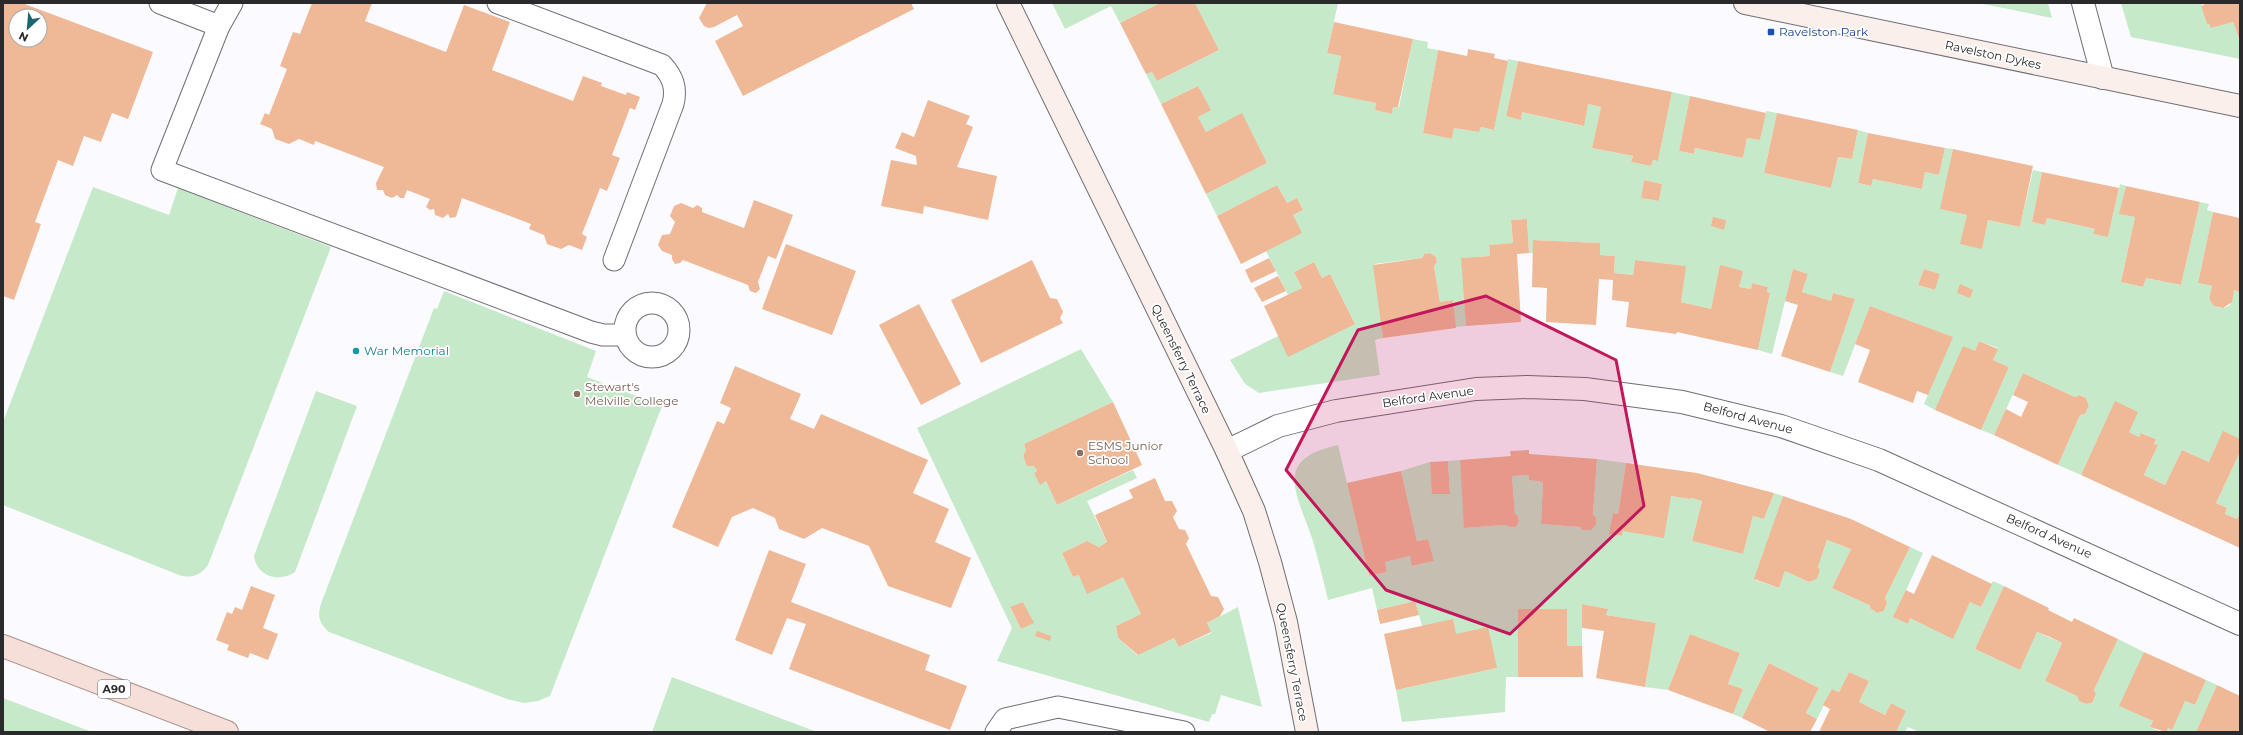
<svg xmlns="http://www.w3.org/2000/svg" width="2243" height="735" font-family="Montserrat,sans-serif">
	<rect width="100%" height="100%" fill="#fbfbff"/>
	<g fill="#c6e9c9" fill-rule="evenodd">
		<polygon points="1052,3 1160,3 1120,23 1111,6 1065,29"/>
		<path d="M 1195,3 L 1338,3 L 1327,53 L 1341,56 L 1333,93 L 1376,103 L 1375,110 L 1392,114 L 1393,107 L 1399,107 L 1413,39 L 1428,42 L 1427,48 L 1438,50 L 1423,133 L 1452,139 L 1454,128 L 1479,132 L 1481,127 L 1494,130 L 1508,59 L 1518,61 L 1506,116 L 1521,119 L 1522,112 L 1583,126 L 1588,104 L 1601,107 L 1592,148 L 1633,156 L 1631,162 L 1651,166 L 1653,160 L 1658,161 L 1672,92 L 1690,96 L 1679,151 L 1694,154 L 1695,148 L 1743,158 L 1747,138 L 1760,140 L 1766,111 L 1777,113 L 1764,173 L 1831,188 L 1838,157 L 1852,159 L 1858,130 L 1868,133 L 1858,183 L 1871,186 L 1873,179 L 1922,189 L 1925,172 L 1939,175 L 1945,148 L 1953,149 L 1941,209 L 1967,215 L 1961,244 L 1982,248 L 1988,220 L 2020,227 L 2033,170 L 2042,172 L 2032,222 L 2045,225 L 2047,218 L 2095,229 L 2094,234 L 2108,237 L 2120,184 L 2126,186 L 2120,214 L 2135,217 L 2121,282 L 2143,287 L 2146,278 L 2181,285 L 2200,202 L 2209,204 L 2207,210 L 2213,212 L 2198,283 L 2212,286 L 2209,298 C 2213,307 2221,311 2230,305 L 2234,290 L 2240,292 L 2240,439 L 2209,462 L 2182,450 L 2165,485 L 2144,475 L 2158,445 L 2154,444 L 2156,439 L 2142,433 L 2139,437 L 2129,432 L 2115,402 L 2081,475 L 2058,465 L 2080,415 L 2085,414 L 2089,406 L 2086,398 L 2081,395 L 2075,397 L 2023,373 L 1994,435 L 1981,430 L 2009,367 L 1993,360 L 1998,348 L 1979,341 L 1975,351 L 1935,410 L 1924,404 L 1952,337 L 1870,306 L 1843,376 L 1830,372 L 1855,299 L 1833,293 L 1831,301 L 1802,292 L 1808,274 L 1793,269 L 1772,354 L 1758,350 L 1770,293 L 1767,292 L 1768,287 L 1752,283 L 1751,289 L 1739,287 L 1742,271 L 1720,266 L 1711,309 L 1681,302 L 1685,266 L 1635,260 L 1633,275 L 1614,273 L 1615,256 L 1600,255 L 1600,243 L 1534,240 L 1533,253 L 1529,253 L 1527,219 L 1511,220 L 1513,243 L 1489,245 L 1490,256 L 1462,258 L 1466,326 L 1455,327 L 1453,300 L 1440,302 L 1434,266 L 1437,262 L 1436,257 L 1430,253 L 1424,254 L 1422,258 L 1374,264 L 1383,338 L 1375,340 L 1380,375 L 1259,393 L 1245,384 L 1230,360 L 1278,336 L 1355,324 L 1330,274 L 1322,278 L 1314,262 L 1294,272 L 1302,288 L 1288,295 L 1266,251 L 1293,215 L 1303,210 L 1297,198 L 1287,203 L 1277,185 L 1217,216 L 1206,194 L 1267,163 L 1242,114 L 1206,132 L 1198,117 L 1210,110 L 1198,86 L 1161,104 L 1146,74 L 1152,72 L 1157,81 L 1219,50 ZM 1644,180 L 1662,184 L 1659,201 L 1641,198 ZM 1924,269 L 1940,274 L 1935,290 L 1918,285 Z"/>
		<polygon points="1978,3 2048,3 2052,18"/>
		<polygon points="2121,3 2203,3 2201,6 2207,24 2209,24 2211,28 2233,22 2240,43 2240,59 2131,37"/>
		<path d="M 93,187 L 169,215 L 178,188 L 331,247 L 208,565 C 201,575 192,579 179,575 L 3,505 L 3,422 Z"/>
		<path d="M 444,291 L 596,351 L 587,377 L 662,406 L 550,696 L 538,701 L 524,703 L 507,699 L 329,632 C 318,622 317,615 322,601 L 434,308 L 437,309 Z"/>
		<path d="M 1081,349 L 1113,402 L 1024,444 L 1026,450 L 1023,456 L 1027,466 L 1034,466 L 1037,471 L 1034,473 L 1040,484 L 1046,481 L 1057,505 L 1133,470 L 1137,478 L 1087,501 L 1107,542 L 1099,547 L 1087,541 L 1062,553 L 1073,577 L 1079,575 L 1123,577 L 1141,614 L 1116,626 L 1118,638 L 1137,655 L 1174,638 L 1179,647 L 1211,633 L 1207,623 L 1238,607 L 1262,707 L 1221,695 L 1215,714 L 1212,714 L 1209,722 L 997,661 L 1012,628 L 917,428 ZM 1023,602 L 1033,623 L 1021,629 L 1010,608 Z"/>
		<path d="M 316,391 L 357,406 L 295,572 C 279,583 257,577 254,556 Z"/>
		<path d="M 1338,445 L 1369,576 L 1387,572 L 1385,562 L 1410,556 L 1413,566 L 1434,561 L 1428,539 L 1417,541 L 1401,471 L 1430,462 L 1433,494 L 1450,494 L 1448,461 L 1460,460 L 1465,528 L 1505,525 L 1509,527 L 1516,527 L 1519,522 L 1518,516 L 1515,514 L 1512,476 L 1529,475 L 1529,480 L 1543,482 L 1541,524 L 1580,527 L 1582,530 L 1591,530 L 1596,525 L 1596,517 L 1593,514 L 1597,459 L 1626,463 L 1618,514 L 1613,513 L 1610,534 L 1622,536 L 1623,531 L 1671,496 L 1690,499 L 1691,498 L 1702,501 L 1692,541 L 1743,554 L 1753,516 L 1764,519 L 1774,493 L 1783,496 L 1755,580 L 1779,588 L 1785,571 L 1809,582 L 1817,579 L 1820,570 L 1818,567 L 1827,540 L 1851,549 L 1832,588 L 1869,605 L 1871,609 L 1879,613 L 1884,611 L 1887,603 L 1885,598 L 1910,547 L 1923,553 L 1894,617 L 1908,624 L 1910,618 L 1953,638 L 1970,602 L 1981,607 L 1993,581 L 2004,586 L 1975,649 L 2020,670 L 2037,632 L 2062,643 L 2045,681 L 2077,696 L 2079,701 L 2086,704 L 2092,703 L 2096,696 L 2094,690 L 2118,639 L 2144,652 L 2120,706 L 2153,721 L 2150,727 L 2161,732 L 1919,732 L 1908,727 L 1905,732 L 1896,732 L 1906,711 L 1891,703 L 1885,715 L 1859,702 L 1869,681 L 1849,672 L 1839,692 L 1832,689 L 1817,719 L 1806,713 L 1819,688 L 1769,663 L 1742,718 L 1733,714 L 1743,689 L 1728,684 L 1740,653 L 1690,634 L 1668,690 L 1645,687 L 1656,623 L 1606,615 L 1607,609 L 1582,604 L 1582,646 L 1567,646 L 1567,609 L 1518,677 L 1506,677 L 1505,712 L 1402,722 L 1396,690 L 1497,668 L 1456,634 L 1422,626 L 1415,601 L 1377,610 L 1372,588 L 1328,600 C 1323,579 1318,558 1312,538 C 1297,494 1272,459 1338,445 Z"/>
		<polygon points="2240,452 2240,513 2237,519 2225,514 2227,508 2216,503"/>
		<polygon points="672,677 817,732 652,732"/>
		<polygon points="2206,680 2217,685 2196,732 2166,732 2168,728 2171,730 2185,701 2195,705"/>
		<polygon points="3,698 92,732 3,732"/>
	</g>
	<g fill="#efb896" fill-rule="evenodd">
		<path d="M 3,3 L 22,3 L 153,52 L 128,119 L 112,113 L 101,142 L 84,136 L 73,166 L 58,160 L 35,222 L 41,224 L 14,300 L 3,296 ZM 16,16 L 40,16 L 40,40 L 16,40 Z"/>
		<polygon points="312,3 372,3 365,21 446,52 464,5 510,22 492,70 573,101 583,76 602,83 601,86 626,95 627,92 640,97 635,110 630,108 612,155 620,158 607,191 600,188 582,234 587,237 582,250 569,245 561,249 547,244 544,235 529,229 531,224 462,198 456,217 450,218 448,214 443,218 435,215 434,209 430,210 426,207 430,199 407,190 404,198 400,198 397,195 392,198 385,195 383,190 377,190 376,183 384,167 315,141 314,145 299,139 289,144 275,139 272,129 260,124 265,113 269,115 287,69 280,66 293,32 300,34"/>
		<polygon points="707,3 911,3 914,9 743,96 715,41 743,26 737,15 714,27 709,28 704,26 699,18"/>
		<polygon points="1160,3 1195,3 1219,50 1157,81 1152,72 1146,74 1120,23"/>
		<polygon points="2203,3 2240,3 2240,42 2233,22 2211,28 2209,24 2207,24 2201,6 2204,5"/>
		<polygon points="1334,22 1413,39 1398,107 1393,107 1392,114 1375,110 1376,103 1333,94 1341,56 1327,53"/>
		<polygon points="1468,49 1495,54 1494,58 1508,61 1494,130 1481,127 1479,132 1454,128 1452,139 1423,133 1438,50 1467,56"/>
		<polygon points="1518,61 1672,92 1658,161 1653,160 1651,166 1631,162 1633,156 1592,148 1601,107 1588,104 1584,126 1522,112 1521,120 1506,116"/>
		<polygon points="1198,86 1211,110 1198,117 1206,132 1242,113 1267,163 1206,194 1161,104"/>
		<polygon points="1690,96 1766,113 1760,140 1747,138 1743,158 1695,148 1694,154 1679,151"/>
		<polygon points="928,100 970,116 966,124 973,127 957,167 997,176 988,220 924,206 923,214 881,206 891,160 917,165 916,156 895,148 902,132 914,137"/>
		<polygon points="1777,113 1858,130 1852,159 1838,157 1831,188 1764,173"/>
		<polygon points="1868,133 1945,148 1939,175 1925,172 1922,189 1873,179 1871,186 1858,183"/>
		<polygon points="1953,149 2033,166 2020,227 1988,220 1982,249 1960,244 1967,215 1940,209"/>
		<polygon points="2042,172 2119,188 2108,237 2093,234 2095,229 2047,218 2045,225 2032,222"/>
		<polygon points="1644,180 1662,184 1659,201 1641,198"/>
		<polygon points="1277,185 1287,203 1297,198 1303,210 1293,215 1302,233 1241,264 1217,216"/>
		<polygon points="2126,186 2200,202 2181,285 2146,278 2143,287 2121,282 2135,217 2119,214"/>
		<polygon points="754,200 793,215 776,259 768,256 758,282 760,289 756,293 750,291 748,285 683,260 680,263 675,264 672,259 672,255 662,251 658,245 662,235 670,234 675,222 670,216 674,206 681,203 693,208 697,205 702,208 702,212 744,228"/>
		<polygon points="2213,212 2240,218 2240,292 2234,290 2232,302 2223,308 2214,306 2211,302 2209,298 2212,286 2198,283"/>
		<polygon points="1713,217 1726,220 1724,230 1711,226"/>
		<polygon points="1527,219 1529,253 1517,254 1521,322 1466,326 1461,258 1490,256 1489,245 1513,243 1511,220"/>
		<polygon points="1533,240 1600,243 1600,255 1615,256 1614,273 1633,275 1635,260 1686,266 1681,302 1711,309 1720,265 1743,271 1739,287 1751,289 1752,283 1768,287 1767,292 1770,293 1758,350 1677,332 1676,334 1626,327 1629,302 1612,300 1613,280 1599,279 1596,325 1546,322 1547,288 1532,287"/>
		<polygon points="786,244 856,271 832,335 762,309"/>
		<polygon points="1430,253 1436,257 1437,262 1434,266 1440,302 1453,300 1456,328 1383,338 1373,265 1422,258 1424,254"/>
		<polygon points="1269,258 1276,271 1251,283 1245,270"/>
		<polygon points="1032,260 1050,298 1057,299 1063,312 1060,318 1063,323 981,363 951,300"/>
		<polygon points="1314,262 1322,278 1330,274 1355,324 1288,357 1264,306 1302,288 1294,272"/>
		<polygon points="1793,269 1808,274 1802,292 1831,301 1833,293 1855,299 1830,372 1781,356 1798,305 1785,301"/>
		<polygon points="1924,269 1940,274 1935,290 1918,285"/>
		<polygon points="1278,276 1286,291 1262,302 1254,288"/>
		<polygon points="1960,284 1973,290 1970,298 1957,293"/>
		<polygon points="919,304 961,384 921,405 879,325"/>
		<polygon points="1870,306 1953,337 1928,395 1917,391 1913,403 1858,382 1870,350 1855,344"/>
		<polygon points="1979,341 1998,349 1993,360 2009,367 1981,430 1935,410 1963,346 1975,351"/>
		<polygon points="735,366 801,394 790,419 814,429 821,414 928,460 913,493 949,509 935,542 971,558 951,608 888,586 869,546 822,528 804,539 779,529 775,518 753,508 732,517 718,547 672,527 717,421 724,424 731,408 720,403"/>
		<polygon points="2023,373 2075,397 2080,395 2086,398 2089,406 2085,414 2080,415 2058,465 1994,435 2006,409 2021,417 2028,402 2013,395"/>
		<polygon points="2115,401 2138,412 2129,432 2139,437 2141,433 2156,439 2154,444 2158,445 2144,475 2165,485 2182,450 2209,462 2223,431 2240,439 2240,452 2216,503 2227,508 2225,514 2237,519 2240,513 2240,548 2081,475"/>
		<polygon points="1113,402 1142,465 1057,505 1046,481 1040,485 1034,473 1037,471 1034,466 1027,466 1023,456 1026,450 1024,444"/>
		<polygon points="1529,450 1529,454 1597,459 1593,514 1596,517 1596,525 1591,530 1582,530 1580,527 1541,524 1543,482 1529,480 1529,475 1512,476 1515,514 1518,516 1519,522 1516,527 1509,527 1505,525 1464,528 1460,460 1511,456 1510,451"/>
		<polygon points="1448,461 1450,494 1432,494 1430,462"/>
		<polygon points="1626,463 1697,473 1774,493 1764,519 1753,516 1743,554 1692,541 1702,501 1691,498 1690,499 1671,496 1664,538 1623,531 1622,536 1609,534 1613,513 1618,514"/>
		<polygon points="1401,471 1417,541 1428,539 1434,561 1412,566 1410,556 1385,562 1387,572 1369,576 1347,483"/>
		<polygon points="1155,478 1165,501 1172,501 1177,511 1173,517 1179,529 1185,530 1189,538 1186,544 1211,596 1218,597 1224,609 1220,616 1207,623 1211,632 1179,647 1174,638 1138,655 1118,638 1116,626 1141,614 1123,577 1087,594 1079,575 1073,577 1062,553 1087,541 1099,547 1107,542 1095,515 1133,498 1129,490"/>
		<polygon points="1783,496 1851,519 1910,547 1885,598 1887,603 1884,611 1878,613 1871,609 1869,605 1832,588 1851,549 1827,540 1818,567 1820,570 1817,579 1809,582 1785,571 1779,588 1754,579"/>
		<polygon points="769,550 806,564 791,602 930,655 925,670 967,686 950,730 789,669 806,624 787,618 772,655 735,640"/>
		<polygon points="1932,555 1992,584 1981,607 1970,602 1953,639 1910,618 1908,624 1893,617 1906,590 1914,594"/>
		<polygon points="251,586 275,595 263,628 278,634 268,660 250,653 248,658 227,650 229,645 216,640 227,612 232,614 235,607 242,610"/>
		<polygon points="2004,586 2049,608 2048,610 2072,622 2074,618 2118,639 2094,690 2096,695 2092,703 2086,704 2079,701 2077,696 2045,681 2062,643 2050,637 2037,632 2020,670 1975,649"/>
		<polygon points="1415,601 1419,615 1380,624 1377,610"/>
		<polygon points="1023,602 1034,623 1021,629 1010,607"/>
		<polygon points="1582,604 1608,609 1606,615 1656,623 1645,687 1596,678 1604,631 1582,628"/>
		<polygon points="1518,609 1567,609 1567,646 1582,646 1583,677 1518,677"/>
		<polygon points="1453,619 1456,634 1488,627 1497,668 1396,690 1384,634"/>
		<polygon points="1037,631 1051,636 1050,641 1035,636"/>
		<polygon points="1690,634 1740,653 1728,684 1743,689 1733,714 1668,690"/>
		<polygon points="2144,652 2206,680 2195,705 2185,701 2172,730 2168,728 2166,732 2150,727 2153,721 2119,706"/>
		<polygon points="1769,663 1819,688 1806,713 1817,719 1810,732 1770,732 1742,718"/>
		<polygon points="1849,672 1869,681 1859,702 1885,715 1891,703 1906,711 1896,732 1819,732 1830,709 1823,705 1832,689 1839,692"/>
		<polygon points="2217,685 2240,696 2240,732 2196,732"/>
	</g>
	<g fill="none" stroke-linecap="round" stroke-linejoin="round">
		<defs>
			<g id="lane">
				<polyline points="160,3 219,26 162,170 591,332 603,335 625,335"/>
				<path d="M 498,3 L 662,65 C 673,77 677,88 673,104 L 614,260"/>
				<polyline points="219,26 232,3"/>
				<circle cx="652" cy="330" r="27"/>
				<polyline points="996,732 1005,719 1058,707 1184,732"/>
			</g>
			<g id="street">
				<polyline points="2083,3 2103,78"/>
				<polyline points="1227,451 1278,426 1336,411 1476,389 1527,387 1585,389 1682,402 1781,426 1879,460 2240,624"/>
			</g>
			<g id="secondary">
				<polyline points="1008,3 1227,451 1254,511 1270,562 1286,622 1307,732"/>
				<polyline points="1745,3 2240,106"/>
			</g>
			<polyline id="primary" points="3,646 227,732"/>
		</defs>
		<use href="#lane" stroke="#6e6e74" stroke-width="23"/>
		<use href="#street" stroke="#6e6e74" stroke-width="24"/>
		<use href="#secondary" stroke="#6e6e74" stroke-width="24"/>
		<use href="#primary" stroke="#ac918c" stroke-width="24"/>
		<use href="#lane" stroke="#fff" stroke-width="21"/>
		<use href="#street" stroke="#fff" stroke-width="22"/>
		<use href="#secondary" stroke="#fbefec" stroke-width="22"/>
		<use href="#primary" stroke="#f7dfd9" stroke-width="22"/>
	</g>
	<path fill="#c2185b" fill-opacity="0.2" stroke="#c2185b" stroke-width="3" stroke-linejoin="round" d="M 1486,296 L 1616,360 L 1644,506 L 1510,634 L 1386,590 L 1286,470 L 1358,330 Z"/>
	<rect fill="#1a4fb4" stroke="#fff" stroke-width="1.5" x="1767" y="28" width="8" height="8" rx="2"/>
	<circle fill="#0f9aa8" stroke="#fff" stroke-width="1.5" cx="356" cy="351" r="4"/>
	<g fill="#8d6e63" stroke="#fff" stroke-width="1.5">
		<circle cx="577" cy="394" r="4"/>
		<circle cx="1080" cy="453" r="4"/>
	</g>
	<g text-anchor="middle" stroke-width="3.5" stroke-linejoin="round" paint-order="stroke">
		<rect fill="#fff" stroke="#6a6a6b" stroke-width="1" x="98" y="680" width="32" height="18" rx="3"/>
		<g font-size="11" font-weight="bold" fill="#2a2a2c">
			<text x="114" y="693">A90</text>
		</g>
		<g font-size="12" fill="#164399" stroke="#fff" text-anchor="start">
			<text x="1779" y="36">Ravelston Park</text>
		</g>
		<g font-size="12" fill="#2a2a2c" stroke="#fff">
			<text transform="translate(1993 55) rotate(12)" y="4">Ravelston Dykes</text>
			<text transform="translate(1181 359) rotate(64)" y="4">Queensferry Terrace</text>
			<text transform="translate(1428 397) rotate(-8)" y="4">Belford Avenue</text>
			<text transform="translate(1748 418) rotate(15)" y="4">Belford Avenue</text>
			<text transform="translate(2049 536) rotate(24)" y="4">Belford Avenue</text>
			<text transform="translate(1292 662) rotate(79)" y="4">Queensferry Terrace</text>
		</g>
		<g font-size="12" fill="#0d838f" stroke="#fff" text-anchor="start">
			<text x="364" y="355">War Memorial</text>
		</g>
		<g font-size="12" fill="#785e54" stroke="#fff" text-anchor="start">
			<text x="585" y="391">Stewart's<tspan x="585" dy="14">Melville College</tspan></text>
			<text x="1088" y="450">ESMS Junior<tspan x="1088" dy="14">School</tspan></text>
		</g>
	</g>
	<rect width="2243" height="735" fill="none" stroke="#2a2a2c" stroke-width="8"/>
	<g transform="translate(28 28) rotate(206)"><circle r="19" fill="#ffffff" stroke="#aaaaab"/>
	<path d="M0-3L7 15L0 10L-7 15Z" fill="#1a666f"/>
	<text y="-6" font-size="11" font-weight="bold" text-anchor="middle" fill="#2a2a2c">N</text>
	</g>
</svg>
